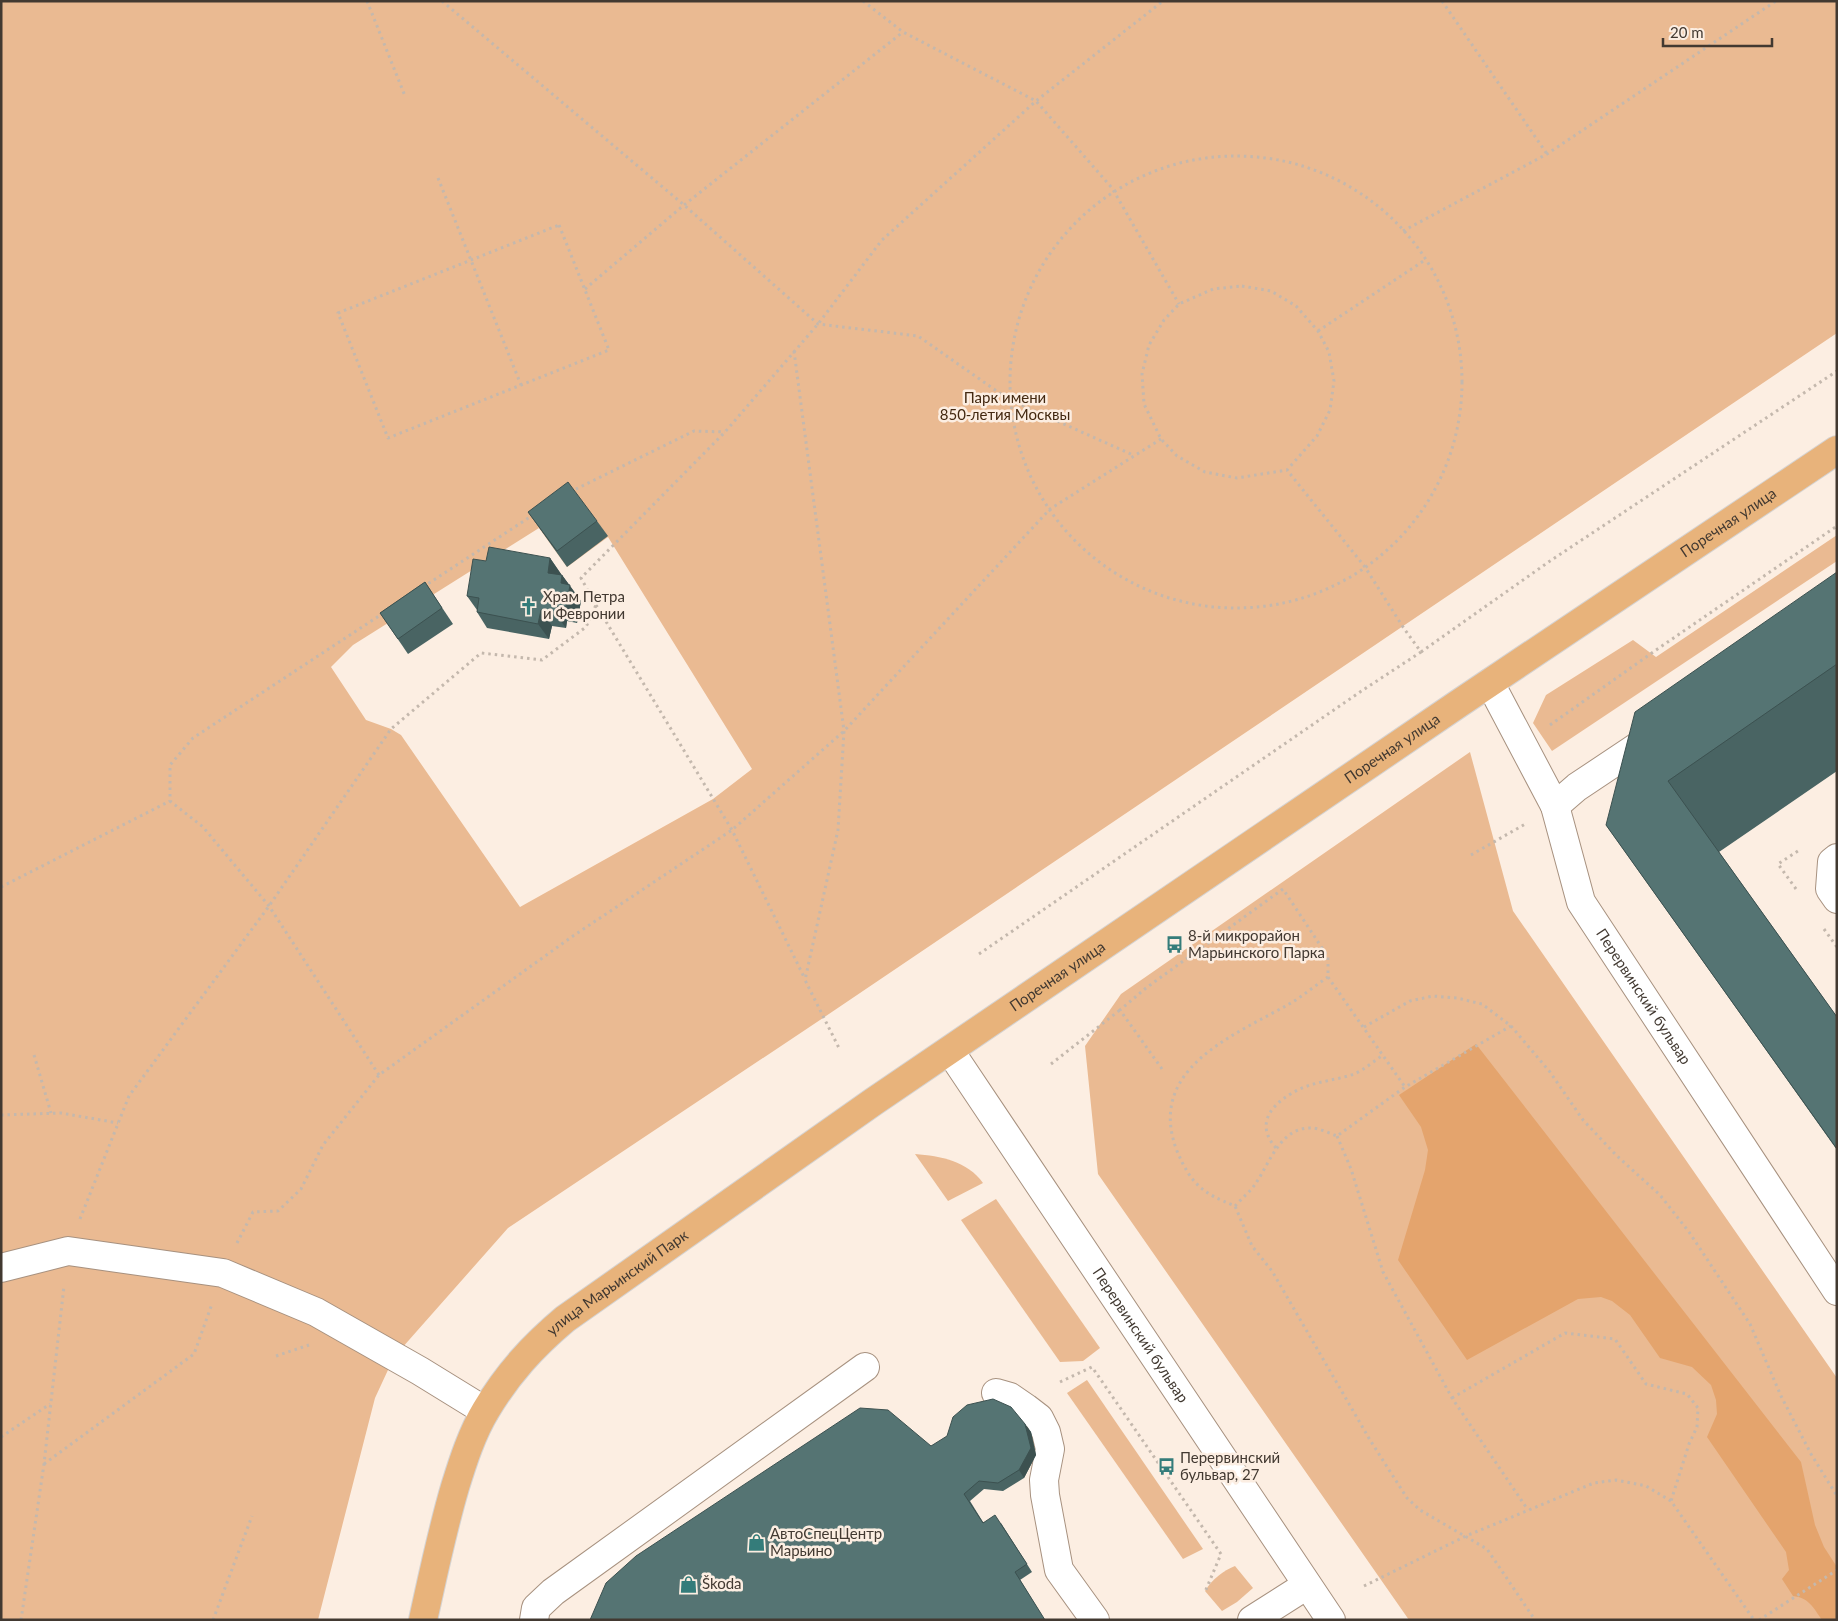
<svg xmlns="http://www.w3.org/2000/svg" width="1838" height="1621" font-family="Lato,sans-serif">
	<rect width="100%" height="100%" fill="#fceee2"/>
	<g fill="#eaba92" fill-rule="evenodd">
		<path d="M 1,1 L 1837,1 L 1837,333 L 823,1018 L 508,1228 L 394,1357 L 375,1398 L 318,1620 L 1,1620 ZM 539,528 L 567,567 L 608,537 L 752,769 L 713,799 L 520,907 L 401,735 L 391,729 L 366,720 L 331,667 L 353,645 Z"/>
		<polygon points="1837,535 1837,561 1552,751 1533,723 1546,695 1633,640 1656,657"/>
		<polygon points="1470,752 1513,911 1837,1378 1837,1620 1409,1620 1098,1174 1085,1046 1121,994"/>
		<path d="M 915,1154 C 941,1156 967,1161 983,1183 L 948,1201 Z"/>
		<polygon points="996,1199 1100,1348 1083,1361 1060,1362 961,1220"/>
		<polygon points="1087,1380 1203,1549 1183,1559 1067,1393"/>
		<path d="M 1235,1566 L 1253,1588 L 1237,1602 L 1222,1611 L 1205,1591 C 1212,1579 1223,1571 1235,1566 Z"/>
	</g>
	<path fill="#e4a46d" d="M 1476,1044 L 1801,1462 L 1815,1525 L 1824,1547 L 1837,1567 L 1837,1620 L 1822,1620 C 1813,1607 1809,1598 1793,1596 L 1782,1579 L 1789,1570 L 1786,1552 L 1707,1437 L 1717,1414 L 1716,1400 L 1711,1385 L 1692,1367 L 1660,1358 L 1630,1315 L 1612,1301 L 1601,1297 L 1578,1299 L 1467,1360 L 1398,1260 L 1425,1170 L 1428,1150 L 1421,1127 L 1399,1095 Z"/>
	<g fill="none" stroke-linecap="round" stroke-linejoin="round">
		<defs>
			<g id="minor">
				<path id="s1" d="M 1490,683 L 1555,806 L 1581,902 L 1837,1291"/>
				<polyline points="1555,806 1577,787 1655,735"/>
				<polyline points="1837,858 1832,862 1830,889 1837,899"/>
				<path id="s2" d="M 950,1051 L 1331,1620"/>
				<polyline points="1,1268 68,1251 223,1273 316,1312 420,1371 485,1411"/>
				<polyline points="996,1393 1010,1397 1026,1408 1039,1418 1046,1432 1050,1449 1044,1480 1045,1495 1059,1570 1095,1620"/>
				<polyline points="534,1620 536,1608 553,1592 865,1367"/>
				<polyline points="1252,1620 1307,1585"/>
			</g>
			<g id="major">
				<path id="s3" d="M 423,1620 C 433,1575 442,1531 455,1487 C 463,1461 472,1433 486,1410 C 508,1373 533,1346 565,1319 L 873,1102 L 1458,704 L 1837,450"/>
			</g>
		</defs>
		<use href="#minor" stroke="#a7917f" stroke-width="30"/>
		<use href="#major" stroke="#d5d3d2" stroke-width="30"/>
		<g stroke="#c4b8ad" stroke-width="3" stroke-dasharray="2.5 4" stroke-linecap="butt">
			<polyline points="367,1 405,96"/>
			<polyline points="442,1 684,205 818,324 918,336 1008,399 1133,455"/>
			<polyline points="863,1 903,32 1036,101 1112,188 1179,304"/>
			<polyline points="1442,1 1547,154"/>
			<circle cx="1236" cy="382" r="226"/>
			<polyline points="438,178 521,385"/>
			<polygon points="559,225 609,350 388,438 338,313"/>
			<polyline points="1403,231 1547,154 1776,1"/>
			<polygon points="1242,286 1271,291 1296,306 1318,331 1329,352 1334,381 1330,410 1317,436 1287,470 1237,478 1205,472 1177,456 1161,439 1144,404 1142,374 1149,345 1164,320 1179,304 1213,289"/>
			<polyline points="585,289 684,205 903,32"/>
			<polyline points="1318,331 1425,260"/>
			<polyline points="794,351 844,731 838,830 805,980 840,1050"/>
			<polyline points="570,492 694,431 725,432"/>
			<polyline points="423,587 533,515"/>
			<polyline points="596,605 732,830 805,979"/>
			<polyline points="1421,652 1550,561 1837,371"/>
			<polyline points="1550,725 1656,650 1837,526"/>
			<polyline points="1471,855 1527,823"/>
			<polyline points="1,887 170,801"/>
			<polyline points="1796,889 1778,864 1801,849"/>
			<polyline points="1824,929 1837,947"/>
			<polyline points="979,954 1360,692 1421,652 1403,627 1365,567 1287,470"/>
			<path d="M 1328,977 C 1316,985 1304,995 1291,1003 C 1235,1035 1145,1068 1177,1151 C 1191,1184 1202,1193 1235,1206 L 1252,1246 L 1272,1271 L 1370,1440 L 1407,1498 L 1420,1510 L 1487,1549 L 1535,1620"/>
			<polyline points="1364,1027 1410,1001 1433,996 1457,998 1482,1004 1511,1026 1550,1072 1583,1120 1616,1155 1660,1195 1689,1232 1750,1324 1781,1396 1811,1454 1837,1496"/>
			<polyline points="34,1055 51,1113"/>
			<polyline points="1051,1064 1120,1010"/>
			<polyline points="1162,1069 1120,1010 1146,988 1283,889 1328,957 1328,977 1405,1087"/>
			<polyline points="379,1075 269,906 203,827 170,801 170,765 193,738 385,612"/>
			<polyline points="1,1115 61,1113 118,1123"/>
			<polyline points="1337,1136 1351,1169 1383,1272 1452,1398 1528,1510"/>
			<path d="M 1276,1148 C 1252,1121 1276,1100 1302,1088 C 1319,1081 1337,1080 1354,1074 C 1364,1070 1374,1061 1383,1055"/>
			<path d="M 1235,1206 C 1242,1198 1251,1191 1256,1183 C 1270,1162 1281,1127 1311,1128 C 1319,1128 1329,1133 1337,1136 L 1405,1087 L 1511,1026"/>
			<polyline points="80,1219 129,1096 269,906 391,729 481,653 542,660 586,627 596,605 581,578 725,432 818,324 882,240 1036,101 1163,1"/>
			<polyline points="237,1243 253,1212 278,1211 301,1189 323,1145 379,1075 573,936 732,830 844,731 1050,509 1161,439"/>
			<polyline points="276,1356 309,1345"/>
			<polyline points="1060,1382 1092,1367 1221,1554 1205,1592"/>
			<polyline points="1452,1398 1565,1333 1615,1339 1646,1384 1687,1394 1698,1408 1697,1427 1689,1444 1671,1501"/>
			<polyline points="1,1437 50,1404"/>
			<polyline points="44,1464 194,1354 212,1304"/>
			<polyline points="1364,1586 1466,1536 1594,1483 1616,1480 1646,1486 1671,1501 1754,1620"/>
			<polyline points="21,1620 44,1464 64,1286"/>
			<polyline points="213,1620 252,1516"/>
			<polyline points="1759,1620 1837,1570"/>
		</g>
		<use href="#minor" stroke="#fff" stroke-width="28"/>
		<use href="#major" stroke="#e8b37b" stroke-width="28"/>
	</g>
	<g fill="#496463">
		<polygon points="528,512 597,521 608,536 567,567"/>
		<polygon points="550,558 561,574 561,575 562,575 581,601 577,623 567,621 566,628 552,626 549,639 487,628 477,612 477,610 467,596 486,561"/>
		<polygon points="1837,572 1837,771 1719,852 1837,1017 1837,1150 1606,825"/>
		<polygon points="425,582 453,624 408,654 380,613"/>
		<polygon points="1025,1424 1031,1432 1036,1455 1024,1478 1003,1491 984,1489 970,1501 983,1522 1001,1523 1032,1572 1020,1580 1045,1620 931,1446"/>
	</g>
	<g fill="#3c5150">
		<polygon points="550,558 561,574 559,588 548,573"/>
		<polygon points="562,575 581,601 577,623 566,607 561,583"/>
		<polygon points="557,606 567,621 566,628 555,613"/>
		<polygon points="541,610 552,626 549,639 538,624"/>
		<polygon points="1025,1424 1031,1432 1036,1455 1024,1478 1019,1470"/>
	</g>
	<g fill="#557473" stroke="#3c5150">
		<polygon points="568,482 597,521 557,551 528,512"/>
		<polygon points="489,547 550,558 548,573 562,575 561,583 570,585 566,607 557,606 555,613 541,610 538,624 477,612 479,598 467,596 473,559 486,561"/>
		<polygon points="1837,572 1837,664 1668,781 1837,1017 1837,1149 1606,825 1635,712"/>
		<polygon points="425,582 442,608 398,639 380,613"/>
		<polygon points="993,1399 1011,1407 1025,1424 1031,1448 1019,1470 998,1483 979,1481 964,1494 983,1523 995,1515 1027,1564 1015,1572 1045,1620 590,1620 606,1583 636,1556 860,1408 888,1410 931,1446 947,1436 953,1417 967,1405"/>
	</g>
	<defs>
		<symbol id="church-bare" viewBox="-9 -9 18 18"><path d="M-1.2-6h2.4v3.5h3.3v2.4h-3.3V6h-2.4V-.1h-3.3v-2.4h3.3Z" fill="#347c7a" stroke="#fceee2" stroke-width="2.5" paint-order="stroke"/></symbol>
		<symbol id="bus-bare" viewBox="-9 -9 18 18"><path d="M-5-6H5V4H4V6H2V4H-2V6H-4V4H-5ZM-3.5-4V0h7V-4ZM-3.5 1.2v1.5H-2V1.2ZM2 1.2v1.5H3.5V1.2Z" fill="#347c7a" stroke="#fceee2" stroke-width="2.5" paint-order="stroke"/></symbol>
		<symbol id="shop-bare" viewBox="-9 -9 18 18"><path d="M-5-2.5h2.3a2.7 3.5 0 0 1 5.4 0H5L5.5 6h-11ZM-1.5-2.5h3a1.5 2.3 0 0 0-3 0Z" fill="#347c7a" stroke="#fceee2" stroke-width="2.5" paint-order="stroke"/></symbol>
	</defs>
	<g fill-rule="evenodd">
		<use href="#church-bare" x="516" y="594" width="25" height="25"/>
		<use href="#bus-bare" x="1162" y="932" width="25" height="25"/>
		<use href="#bus-bare" x="1154" y="1454" width="25" height="25"/>
		<use href="#shop-bare" x="744" y="1530" width="25" height="25"/>
		<use href="#shop-bare" x="676" y="1572" width="25" height="25"/>
	</g>
	<g text-anchor="middle" stroke-width="5" stroke-linejoin="round" paint-order="stroke">
		<g font-size="15" fill="#432911" stroke="#fceee2">
			<text x="1005" y="403">Парк имени<tspan x="1005" dy="17">850-летия Москвы</tspan></text>
		</g>
		<g font-size="15" fill="#423931" stroke="#fceee2">
			<text dy="5" stroke="none"><textPath href="#s3" startOffset="1751">Поречная улица</textPath></text>
			<text dy="5" stroke="none"><textPath href="#s3" startOffset="1346">Поречная улица</textPath></text>
			<text dy="5" stroke="none"><textPath href="#s3" startOffset="941">Поречная улица</textPath></text>
			<text dy="5" stroke="none"><textPath href="#s1" startOffset="352">Перервинский бульвар</textPath></text>
			<text dy="5" stroke="none"><textPath href="#s3" startOffset="405">улица Марьинский Парк</textPath></text>
			<text dy="5" stroke="none"><textPath href="#s2" startOffset="342">Перервинский бульвар</textPath></text>
		</g>
		<g font-size="15" fill="#423931" stroke="#fceee2" text-anchor="start">
			<text x="543" y="602">Храм Петра<tspan x="543" dy="17">и Февронии</tspan></text>
			<text x="1188" y="941">8-й микрорайон<tspan x="1188" dy="17">Марьинского Парка</tspan></text>
			<text x="1180" y="1463">Перервинский<tspan x="1180" dy="17">бульвар, 27</tspan></text>
			<text x="770" y="1539">АвтоСпецЦентр<tspan x="770" dy="17">Марьино</tspan></text>
			<text x="702" y="1589">Škoda</text>
		</g>
	</g>
	<rect width="1838" height="1621" fill="none" stroke="#423931" stroke-width="5"/>
	<path d="M1663 38v8h109v-8" fill="none" stroke="#423931" stroke-width="2.5"/>
	<text x="1670" y="38" font-size="15" fill="#423931" stroke="#fceee2" stroke-width="4" paint-order="stroke">20 m</text>
</svg>
